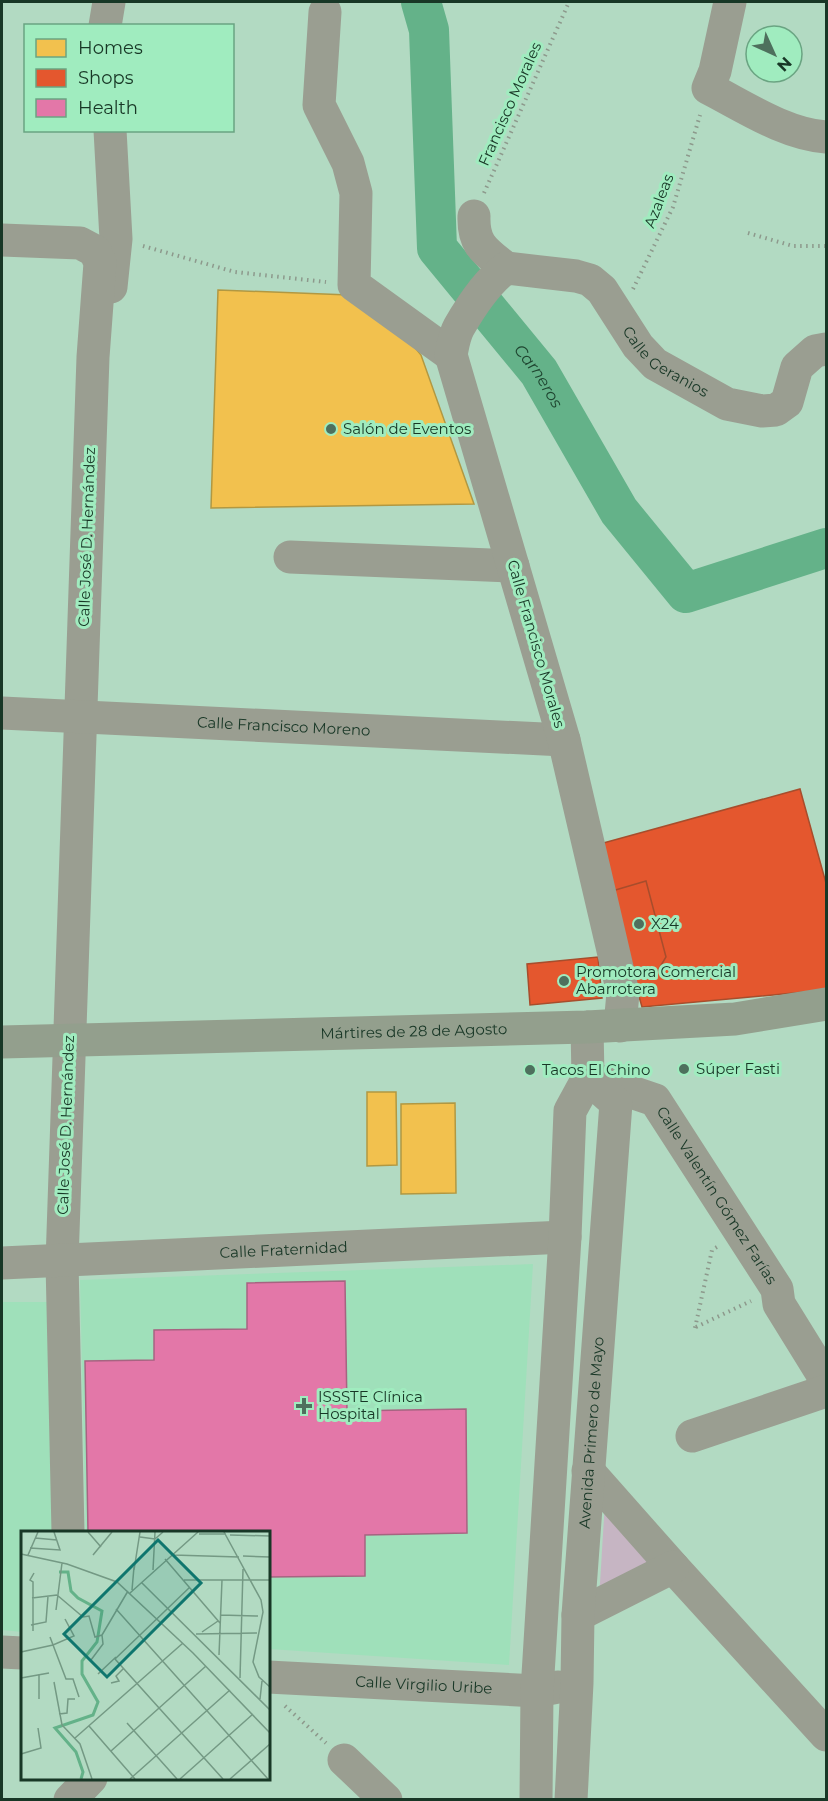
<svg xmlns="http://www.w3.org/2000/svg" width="828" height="1801" font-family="Montserrat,sans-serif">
	<rect width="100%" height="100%" fill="#b2dac2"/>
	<g fill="#9fe0ba">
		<polygon points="533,1264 509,1665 269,1649 268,1532 86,1532 80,1280"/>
		<polygon points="2,1302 54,1302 58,1532 22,1532 22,1632 2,1630"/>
	</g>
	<polygon fill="#c6b5c3" points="605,1502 669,1577 599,1599"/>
	<g fill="#f2c14e" stroke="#b19842" stroke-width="1.5">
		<polygon points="218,290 349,295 391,318 421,355 474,504 211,508"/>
		<polygon points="646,838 650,850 637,854 634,841"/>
		<polygon points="367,1092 396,1092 397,1165 367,1166"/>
		<polygon points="455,1103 456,1193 401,1194 401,1104"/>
	</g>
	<g fill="#e4572e" stroke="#a74d2c" stroke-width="1.5">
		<polygon points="800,789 826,883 826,990 642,1007 596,845"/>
		<polygon points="646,881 666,957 657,972 636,978 612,891"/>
		<polygon points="598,957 602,998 530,1005 527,964"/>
	</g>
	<polygon fill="#e377a8" stroke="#a66481" stroke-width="1.5" points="345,1281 347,1411 466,1409 467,1533 365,1535 365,1576 268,1577 268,1532 88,1532 85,1361 154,1360 154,1330 247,1329 247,1283"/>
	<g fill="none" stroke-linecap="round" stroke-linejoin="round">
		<path stroke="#64b289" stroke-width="40" id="s1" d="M 421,2 L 429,30 L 437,248 L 539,372 L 619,511 L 686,593 L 826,548"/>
		<g stroke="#8d998c" stroke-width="4" stroke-dasharray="1.5 4.5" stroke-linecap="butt">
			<polyline points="484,193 569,2"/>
			<polyline points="748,233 793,246 826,246"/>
			<polyline points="143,246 235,272 326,282"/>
			<polyline points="633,289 673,207 700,115"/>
			<polyline points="696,1327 751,1301"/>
			<polyline points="695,1328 712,1250 717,1247"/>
			<polyline points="285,1706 326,1743"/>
		</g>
		<g stroke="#9a9e91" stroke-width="33">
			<path d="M 730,2 L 715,71 L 708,88 C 745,107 785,134 826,137"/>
			<polyline points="325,12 319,105 348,163 356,193 354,285 451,355"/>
			<polyline points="105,26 109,2"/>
			<polyline points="110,130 116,239 111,287"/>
			<path d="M 474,216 C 473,245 485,251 506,268"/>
			<polyline points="2,240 80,243 95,251 100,263 93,357 62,1262 68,1532"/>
			<polyline points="290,557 513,566"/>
			<path id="s2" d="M 2,713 L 564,740"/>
			<path id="s3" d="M 620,1026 L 623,993 L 564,740 L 451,355 C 453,345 454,336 459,327 C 470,308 488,281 506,268 L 576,276 L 590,280 L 602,290 L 638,346 L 655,364 L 727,404 L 762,411 L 776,410 L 787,402 L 797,367 L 815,351 L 826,349"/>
			<path id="s4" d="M 596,1080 L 655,1100 L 777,1289 L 779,1304 L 826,1380"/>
			<path id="s5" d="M 2,1263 L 565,1237"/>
			<polyline points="692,1436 826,1391"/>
			<polyline points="588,1471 673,1567 826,1735"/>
			<polyline points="578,1615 673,1567"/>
			<polyline points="2,1652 22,1653"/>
			<path id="s6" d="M 268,1677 L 537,1691 L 558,1687"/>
			<polyline points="344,1760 386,1800"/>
			<polyline points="70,1800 91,1778"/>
			<polyline points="536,1800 537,1691 565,1237 570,1111 588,1078 587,1027"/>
			<path id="s7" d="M 571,1800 L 577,1683 L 578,1615 L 616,1103 L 588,1078"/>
		</g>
		<path stroke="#939f8d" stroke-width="33" id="s8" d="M 2,1042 L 587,1027 L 735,1019 L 826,1004"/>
	</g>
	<g fill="#4e705d" stroke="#a0ecbf" stroke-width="2">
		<circle cx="331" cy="429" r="6"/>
		<circle cx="639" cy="924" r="6"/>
		<circle cx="564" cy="981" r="6"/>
		<circle cx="684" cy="1069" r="6"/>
		<circle cx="530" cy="1070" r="6"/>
		<path d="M301 1397h6v6h6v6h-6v6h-6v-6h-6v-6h6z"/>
	</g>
	<g text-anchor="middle" stroke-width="6" stroke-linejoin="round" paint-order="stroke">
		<g font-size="15" fill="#183726" stroke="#a0ecbf">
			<text transform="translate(510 104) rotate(-66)" y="5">Francisco Morales</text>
			<text transform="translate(659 201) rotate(-69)" y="5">Azaleas</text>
			<text dy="5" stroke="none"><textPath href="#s3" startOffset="998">Calle Geranios</textPath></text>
			<text transform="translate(87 537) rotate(-88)" y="5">Calle José D. Hernández</text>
			<text transform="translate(536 644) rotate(74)" y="5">Calle Francisco Morales</text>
			<text dy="5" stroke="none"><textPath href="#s2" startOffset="282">Calle Francisco Moreno</textPath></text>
			<text dy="5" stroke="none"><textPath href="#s8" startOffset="412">Mártires de 28 de Agosto</textPath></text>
			<text transform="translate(66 1125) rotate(-88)" y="5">Calle José D. Hernández</text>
			<text dy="5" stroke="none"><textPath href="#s4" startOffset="176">Calle Valentín Gómez Farías</textPath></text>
			<text dy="5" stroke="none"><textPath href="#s5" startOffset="282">Calle Fraternidad</textPath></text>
			<text dy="5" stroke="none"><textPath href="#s7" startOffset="368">Avenida Primero de Mayo</textPath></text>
			<text dy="5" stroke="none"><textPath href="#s6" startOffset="156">Calle Virgilio Uribe</textPath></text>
		</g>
		<g font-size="15" fill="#183726" stroke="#a0ecbf" text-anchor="start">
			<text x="343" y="434">Salón de Eventos</text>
			<text x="651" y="929">X24</text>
			<text x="576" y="977">Promotora Comercial<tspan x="576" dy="17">Abarrotera</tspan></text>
			<text x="696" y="1074">Súper Fasti</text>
			<text x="542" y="1075">Tacos El Chino</text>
			<text x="318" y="1402">ISSSTE Clínica<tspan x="318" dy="17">Hospital</tspan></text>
		</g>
		<g font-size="16" font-style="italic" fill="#1f4631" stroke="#a0ecbf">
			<text dy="6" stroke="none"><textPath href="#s1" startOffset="411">Carneros</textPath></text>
		</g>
	</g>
	<g transform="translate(21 1531)">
		<rect width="249" height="249" fill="#b2dac2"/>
		<path fill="none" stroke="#64b289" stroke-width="3" d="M 38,41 L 47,41 L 50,60 L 57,67 L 81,80 L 76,111 L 61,130 L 61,143 L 77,171 L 72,184 L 34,197 L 55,221 L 62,241 L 60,248"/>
		<path fill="none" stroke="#749984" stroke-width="1.5" d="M 67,1 L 80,16M 203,1 L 240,69 L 242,81 L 232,131 L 238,146 L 249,156M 178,3 L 205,3M 209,4 L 249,5M 119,6 L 134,8 L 142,1M 14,7 L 36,9M 9,17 L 39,19 L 33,1M 0,23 L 46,33 L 96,51 L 172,122 L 249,202M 7,24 L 17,1M 72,24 L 91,1M 152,24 L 218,26M 222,25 L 249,26M 144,28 L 199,92M 113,39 L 119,1M 132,39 L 134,1M 163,49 L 249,49M 121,52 L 249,179M 169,56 L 94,128 L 202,248M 111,59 L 113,36M 109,62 L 177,1M 36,64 L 62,86 L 68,85 L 74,106 L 81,104 L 107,60M 11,67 L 36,64M 95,78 L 247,248M 35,79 L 41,32M 199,84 L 237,85M 10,94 L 25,91 L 27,65M 12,100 L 12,51 L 9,49 L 13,42M 181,101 L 197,90M 175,103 L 236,102M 29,106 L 45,148 L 52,148 L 58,166M 0,121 L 32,114 L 53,105 L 44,88M 198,124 L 201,49M 70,129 L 82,113 L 81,104M 18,143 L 18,168M 77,143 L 95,126M 0,147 L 28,142M 219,147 L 222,38M 33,151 L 41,194 L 59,213 L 71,248M 90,152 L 98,150 L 95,145 L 102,138M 239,168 L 241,150M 38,183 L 46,182 L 47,168 L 54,168M 106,192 L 156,248M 68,195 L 114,248M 54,207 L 162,112M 90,220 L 185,135M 0,223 L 20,217 L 17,197M 109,248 L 209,159M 159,248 L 232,183M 209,248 L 249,213"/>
		<path fill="#0f766e" fill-opacity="0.15" stroke="#0f766e" stroke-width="3" d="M 137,9 L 180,52 L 86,146 L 43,103 Z"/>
		<rect width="249" height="249" fill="none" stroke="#183726" stroke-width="3"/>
	</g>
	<rect width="828" height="1801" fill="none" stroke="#183726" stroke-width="6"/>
	<rect x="24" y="24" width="210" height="108" fill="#a0ecbf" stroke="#6aa482" stroke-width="1.5"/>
	<rect x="36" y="39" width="30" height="18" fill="#f2c14e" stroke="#6aa482" stroke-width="1.5"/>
	<text x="78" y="54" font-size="18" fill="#183726">Homes</text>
	<rect x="36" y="69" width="30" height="18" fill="#e4572e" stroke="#6aa482" stroke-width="1.5"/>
	<text x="78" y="84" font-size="18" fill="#183726">Shops</text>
	<rect x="36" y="99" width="30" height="18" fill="#e377a8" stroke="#6aa482" stroke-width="1.5"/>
	<text x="78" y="114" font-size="18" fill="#183726">Health</text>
	<g transform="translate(774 54) rotate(135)"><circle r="28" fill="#a0ecbf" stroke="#6aa482" stroke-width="1.5"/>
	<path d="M0-4.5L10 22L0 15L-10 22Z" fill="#4e705d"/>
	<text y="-9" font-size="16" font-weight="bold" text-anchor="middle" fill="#183726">N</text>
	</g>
</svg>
